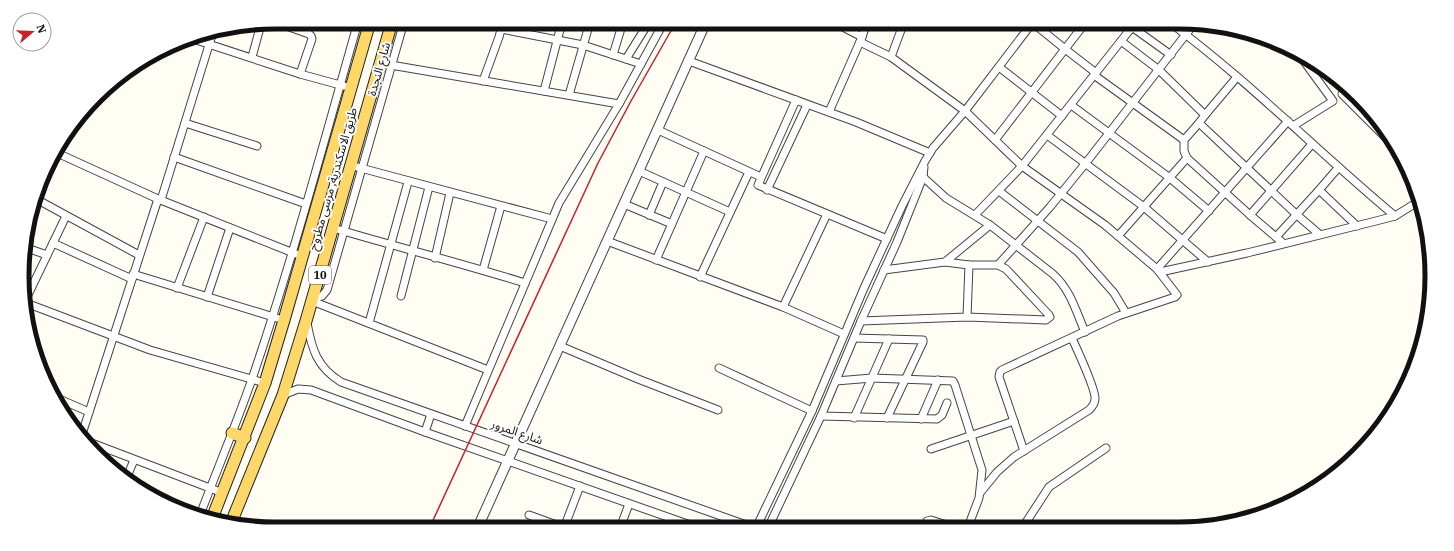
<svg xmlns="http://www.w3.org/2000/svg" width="1454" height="551" font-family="'IBM Plex Serif','Noto Sans Arabic',serif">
	<rect width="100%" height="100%" fill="#fffdf4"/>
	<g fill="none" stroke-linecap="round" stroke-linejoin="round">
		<defs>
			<g id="minor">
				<polyline points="275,22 309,34 311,36 312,39 300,74"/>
				<polyline points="904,22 891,57 965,111 1022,166 1105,225 1157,269 1177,295 1175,297 1118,316 1002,370 1000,372 999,377 1024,451"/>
				<polyline points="1119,22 1130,30"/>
				<path d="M 1169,22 C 1249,81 1318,152 1395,216"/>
				<polyline points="1033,23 1065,49 1086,22"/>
				<polyline points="705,26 719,22"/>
				<polyline points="1132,27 1171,55"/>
				<polyline points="501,29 583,45 641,64"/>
				<polyline points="862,37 867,22"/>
				<polyline points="190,38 300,74 344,86"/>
				<polyline points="1121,41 1159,70 1205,115 1199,123 1297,215 1319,234"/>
				<polyline points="860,42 891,57"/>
				<polyline points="613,55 623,22"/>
				<polyline points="252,57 261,24"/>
				<polyline points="626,59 649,22"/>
				<polyline points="689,61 856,122 930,153"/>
				<polyline points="379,63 619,104"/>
				<polyline points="999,67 1062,116"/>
				<polyline points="1094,75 1184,140"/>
				<polyline points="483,81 499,37 503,22"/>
				<polyline points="544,91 562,22"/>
				<polyline points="1342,94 1398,150"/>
				<polyline points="569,95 590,22"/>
				<polyline points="796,100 758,185 887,239"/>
				<polyline points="1071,105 1170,178 1209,211"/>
				<polyline points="829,112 862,37 833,22"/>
				<polyline points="1205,115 1237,77"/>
				<polyline points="185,123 257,146"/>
				<polyline points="1199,123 1184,140 1184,151 1187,158 1250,215 1283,243"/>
				<polyline points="1293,126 1333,101 1303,60"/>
				<polyline points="658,130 761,177"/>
				<polyline points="1047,135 1144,207 1208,262"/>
				<polyline points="995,140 1065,49 1096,73"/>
				<polyline points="55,152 158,199 296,254"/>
				<polyline points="174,157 306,204"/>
				<polyline points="357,167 552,219"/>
				<polyline points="639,171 730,212"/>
				<polyline points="923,177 946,198 990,225"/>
				<polyline points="767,190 807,105"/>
				<polyline points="1319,190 1338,168"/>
				<polyline points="999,191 1078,252 1114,293 1126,313"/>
				<polyline points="38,200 139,255"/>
				<polyline points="161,200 213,32"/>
				<polyline points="624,204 672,224"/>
				<polyline points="649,215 663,182"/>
				<polyline points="975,215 1022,166 1136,22"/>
				<polyline points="1250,215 1312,144"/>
				<path d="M 333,228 C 397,247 461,263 525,283"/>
				<polyline points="1118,236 1187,158"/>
				<polyline points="1276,237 1319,190 1357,226"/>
				<polyline points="607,241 783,307 844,334"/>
				<polyline points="53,243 132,279"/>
				<polyline points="24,247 47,255"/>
				<polyline points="435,258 450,193"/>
				<polyline points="656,260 704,151"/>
				<polyline points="945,262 969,265"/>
				<polyline points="998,265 1050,207 1085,164 1194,24"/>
				<polyline points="1157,269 1288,121"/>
				<polyline points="483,270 501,206"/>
				<path d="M 884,270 L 945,262 L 990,225 L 1053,274 C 1070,289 1076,311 1085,332"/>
				<polyline points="1160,272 1247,253 1376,221 1395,216 1416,203"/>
				<polyline points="133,274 277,318"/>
				<polyline points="700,277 749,172"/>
				<polyline points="177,288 204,217"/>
				<polyline points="401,296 429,187"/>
				<polyline points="207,297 230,228"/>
				<polyline points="26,299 66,216"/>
				<polyline points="313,299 322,296 327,290 404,22"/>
				<polyline points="312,301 488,370"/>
				<polyline points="26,303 150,350 265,383"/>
				<polyline points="783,307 827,214"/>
				<polyline points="861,321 967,317 1046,320 1050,317 1049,315 1006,269 998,265 969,265 967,317"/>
				<path d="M 307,323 C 312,350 317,367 341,382 L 755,528"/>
				<polyline points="369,323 408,182"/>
				<polyline points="854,338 923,340 923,342 887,418"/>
				<polyline points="560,346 638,379 718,410"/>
				<polyline points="719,368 812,411"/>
				<polyline points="836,381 872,378 953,381 955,385 982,470 979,498 968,527"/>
				<polyline points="283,395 298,389 311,390 425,432 699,528"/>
				<polyline points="57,398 89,412"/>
				<polyline points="821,416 937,419 942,415 947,403"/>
				<polyline points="854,418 889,339"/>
				<polyline points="921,419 938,380"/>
				<polyline points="465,426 559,203 619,104 664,22"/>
				<polyline points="425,432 431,414"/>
				<polyline points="82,434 158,199"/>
				<polyline points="89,442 223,493"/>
				<polyline points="931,449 1014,421"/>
				<polyline points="126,479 134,460"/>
				<path d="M 980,493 L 997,472 L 1014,457 L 1089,410 C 1092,407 1095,404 1095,399 C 1096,389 1077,350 1072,338"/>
				<path d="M 200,515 C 217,470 236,425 252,379 C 292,262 324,141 358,22"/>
				<polyline points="529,515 565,528"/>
				<polyline points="924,527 927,521 931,520 953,527"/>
				<polyline points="1023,527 1049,487 1106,448"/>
				<polyline points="564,528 580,486"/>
				<polyline points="620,528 629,504"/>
				<polyline points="756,528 812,411 864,288 902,206 925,161 933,148 965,111 1033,22"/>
				<polyline points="768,528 821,416 861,321 897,242 923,177 924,167"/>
			</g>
			<polyline id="tertiary" points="477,529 706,22"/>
			<g id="primary">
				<polyline points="232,433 245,438"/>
				<polyline points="211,521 265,383 284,320 370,22"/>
				<polyline points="231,523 283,395 306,321 392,22"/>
			</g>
		</defs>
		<use href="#minor" stroke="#444" stroke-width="9"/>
		<use href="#tertiary" stroke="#444" stroke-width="11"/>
		<use href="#primary" stroke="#222" stroke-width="13"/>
		<use href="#minor" stroke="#fff" stroke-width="7"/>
		<use href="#tertiary" stroke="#fff" stroke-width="9"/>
		<use href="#primary" stroke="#fdd767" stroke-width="11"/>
		<polyline stroke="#c7222b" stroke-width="1.5" points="429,529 598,163 631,101 676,22"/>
	</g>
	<g text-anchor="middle" stroke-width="4" stroke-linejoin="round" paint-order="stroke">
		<rect fill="#fff" stroke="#585858" stroke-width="1" x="309" y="266" width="22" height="18" rx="3"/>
		<g font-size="11" font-weight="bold" fill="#111">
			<text x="320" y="279">10</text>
		</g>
		<g font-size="12" fill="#111" stroke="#fff">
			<text transform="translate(379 69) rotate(-74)" y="4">شارع النجدة</text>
			<text transform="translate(333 179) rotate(-74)" y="4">طريق الاسكندرية, مرسى مطروح</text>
			<text transform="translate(517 432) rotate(19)" y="4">شارع المرور</text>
		</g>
	</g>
	<path d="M0 0H1454V551H0ZM275 29H1179A246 246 0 0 1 1425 275V276A246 246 0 0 1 1179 522H275A246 246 0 0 1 29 276V275A246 246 0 0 1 275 29Z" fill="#fff" fill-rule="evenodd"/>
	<path fill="none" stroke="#111" stroke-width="5" d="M275 29H1179A246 246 0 0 1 1425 275V276A246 246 0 0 1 1179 522H275A246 246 0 0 1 29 276V275A246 246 0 0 1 275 29Z"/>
	<g transform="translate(32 32) rotate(71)"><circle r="19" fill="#ffffff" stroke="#a0a0a0"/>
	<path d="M0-3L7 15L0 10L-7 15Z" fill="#c7222b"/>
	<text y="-6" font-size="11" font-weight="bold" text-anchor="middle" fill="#111111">N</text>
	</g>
</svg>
